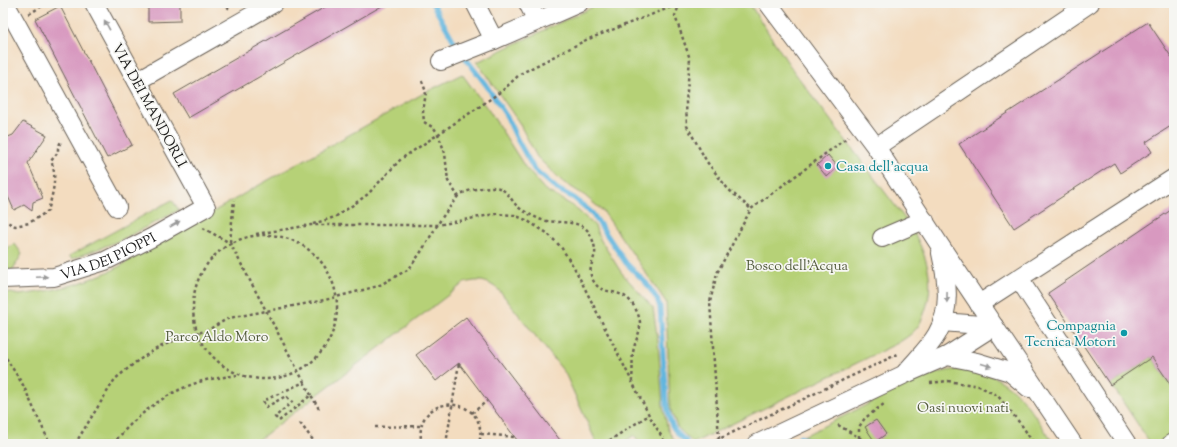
<svg xmlns="http://www.w3.org/2000/svg" width="1177" height="447" font-family="'Sorts Mill Goudy',serif">
	<rect width="100%" height="100%" fill="#f6f6f2"/>
	<filter id="ink" filterUnits="userSpaceOnUse"><feTurbulence type="fractalNoise" baseFrequency=".025" numOctaves="2"/><feDisplacementMap in="SourceGraphic" scale="8" xChannelSelector="R" yChannelSelector="G"/><feConvolveMatrix kernelMatrix="1 2 1 2 8 2 1 2 1" color-interpolation-filters="sRGB"/></filter>
	<filter id="wash" filterUnits="userSpaceOnUse"><feTurbulence type="fractalNoise" baseFrequency=".012" numOctaves="4" result="noise"/><feDisplacementMap in="SourceGraphic" scale="16" xChannelSelector="R" yChannelSelector="G"/><feGaussianBlur stdDeviation="0.9" result="paint"/><feColorMatrix in="noise" values="0 0 0 0 0 0 0 0 0 0 0 0 0 0 0 0 0 1.4 0 .05"/><feComposite in="paint" operator="in"/></filter>
	<g filter="url(#wash)">
		<rect width="100%" height="100%" fill="#f3dcbf"/>
		<g fill="#b6d177" stroke="#69764a">
			<path d="M 601,3 L 749,3 L 792,69 L 912,228 C 926,256 936,280 925,311 C 923,317 920,325 915,330 C 911,335 904,339 898,343 L 693,443 L 677,427 L 670,408 L 666,302 L 603,211 L 584,195 L 563,182 L 537,157 L 518,121 L 477,62 Z"/>
			<path d="M 462,74 L 492,115 L 525,167 L 545,190 L 573,206 L 595,226 L 600,239 L 621,272 L 653,308 L 658,342 L 663,407 L 668,430 L 674,440 L 678,444 L 641,444 L 634,435 L 622,444 L 597,444 L 565,373 L 499,290 C 486,280 480,279 464,283 L 253,444 L 3,444 L 3,291 L 19,295 L 47,291 L 77,284 L 113,270 L 254,188 L 426,92 Z"/>
			<polygon points="172,200 179,210 121,240 72,259 69,256"/>
			<polygon points="15,244 22,254 12,271 3,272 3,250"/>
			<polygon points="1152,357 1174,390 1174,437 1164,444 1151,444 1111,384"/>
			<path d="M 953,370 C 965,370 978,371 989,375 C 1020,387 1036,418 1054,444 L 787,444 L 923,377 L 940,372 Z"/>
		</g>
		<g fill="none" stroke-linecap="round" stroke-linejoin="round">
			<g stroke="#62b6de" stroke-width="5">
				<polyline points="432,3 459,50"/>
				<path d="M 464,56 L 486,85 L 507,117 L 517,139 L 534,169 L 557,189 L 574,198 L 592,213 L 626,263 L 646,283 L 657,299 L 660,307 L 666,402 C 670,421 670,429 686,441"/>
				<polyline points="800,437 817,444"/>
			</g>
		</g>
		<g id="blocks">
			<g fill="#d899c0">
				<polygon points="148,3 180,3 180,21 148,22"/>
				<polygon points="332,3 387,3 188,118 174,94"/>
				<polygon points="60,6 132,145 107,158 35,19"/>
				<polygon points="1148,22 1174,61 1174,124 1146,142 1152,152 1120,173 1114,163 1014,228 959,144"/>
				<polygon points="23,122 47,135 28,163 43,198 33,202 32,211 24,205 14,210 3,185 3,139 13,135"/>
				<polygon points="828,155 838,167 827,177 817,165"/>
				<polygon points="1174,208 1174,390 1152,357 1110,385 1048,293"/>
				<polygon points="466,317 563,444 520,444 459,363 436,381 416,355"/>
				<polygon points="876,420 886,434 875,442 865,427"/>
			</g>
		</g>
	</g>
	<g filter="url(#ink)">
		<use href="#blocks" fill-opacity="0" stroke="#675f55" stroke-width="1"/>
		<g fill="none" stroke-linecap="round" stroke-linejoin="round">
			<defs>
				<g id="minor">
					<polyline points="5,3 117,207"/>
					<polyline points="475,3 494,40"/>
					<polyline points="528,3 537,21"/>
					<polyline points="768,3 876,147 939,244 1073,444"/>
					<polyline points="441,61 494,40 579,3"/>
					<polyline points="137,81 274,3"/>
					<polyline points="876,147 1090,3"/>
					<polyline points="882,238 917,223 925,221"/>
					<path id="s1" d="M 3,279 L 54,277 L 105,261 L 151,238 L 206,207 L 94,3"/>
					<polyline points="1019,279 1127,444"/>
					<polyline points="979,304 1174,178"/>
					<polyline points="942,322 994,326"/>
					<polyline points="947,356 977,362 1010,372 1029,388"/>
					<path d="M 906,372 C 916,360 929,348 937,334 C 952,308 947,280 941,253"/>
					<polyline points="757,444 903,375 947,356 994,326"/>
					<polyline points="1171,444 1174,442"/>
				</g>
			</defs>
			<use href="#minor" stroke="#675f55" stroke-width="20"/>
			<g stroke="#675f55" stroke-width="2.5" stroke-dasharray="3 3" stroke-linecap="butt">
				<polyline points="222,3 230,9"/>
				<polyline points="680,3 675,16 690,59 686,102 687,126 707,162 728,189 751,209"/>
				<polyline points="29,14 47,3"/>
				<path d="M 422,81 L 426,92 L 423,112 L 424,122 L 434,128 L 438,134 L 445,153 L 448,181 L 458,196 C 464,190 491,185 499,188 C 506,190 511,199 516,205 C 522,211 531,215 539,219 C 554,225 577,218 588,231 C 592,236 596,248 595,254 C 593,261 588,270 592,278 C 599,294 609,289 622,295 C 629,298 634,305 637,312 C 645,329 635,337 633,353 C 632,362 633,371 632,380"/>
				<path d="M 3,220 L 15,226 L 29,223 L 48,211 C 52,196 58,176 51,161 L 58,152 L 58,148 L 61,141"/>
				<polyline points="313,224 335,217 353,205 368,194 401,159 479,107 503,90 520,74 586,40 679,4"/>
				<polyline points="203,228 230,243 304,382 263,401 266,407 286,396 292,402 275,417 279,421 311,395 319,409"/>
				<polyline points="256,234 311,225 438,225 495,214 514,215 526,220 547,233 561,247 575,269 649,415 666,444"/>
				<circle cx="265" cy="307" r="72"/>
				<polyline points="230,242 234,200"/>
				<polyline points="3,353 23,385 50,444"/>
				<polyline points="304,382 311,395"/>
				<polyline points="930,383 948,381 979,386 998,396 1023,427 1034,444"/>
				<polyline points="472,413 487,401"/>
				<polyline points="300,423 316,444"/>
				<polyline points="838,425 870,444"/>
				<polyline points="375,427 421,426"/>
				<polyline points="481,434 515,437"/>
				<polyline points="859,438 859,427 865,418 884,404"/>
				<polyline points="719,439 710,302 717,273 751,209 848,137"/>
				<polyline points="75,444 115,379 136,362 154,350 175,340 208,330 229,318 325,300 378,286 409,269 421,252 441,219 458,196"/>
				<path d="M 113,444 C 137,414 168,390 206,380 C 216,378 226,377 237,375"/>
				<path d="M 422,444 C 409,391 492,392 479,444"/>
				<polyline points="446,444 459,363"/>
				<polyline points="604,444 649,415"/>
				<polyline points="711,444 719,439 898,354"/>
			</g>
			<use href="#minor" stroke="#fff" stroke-width="18"/>
		</g>
		<defs><path id="oneway-solid" d="M-6-.8H1V-3.2L6.5 0L1 3.2V.8H-6Z"/></defs>
		<g fill="#999">
			<use href="#oneway-solid" transform="translate(107 25) rotate(-119)"/>
			<use href="#oneway-solid" transform="translate(175 224) rotate(-30)"/>
			<use href="#oneway-solid" transform="translate(42 277) rotate(-3)"/>
			<use href="#oneway-solid" transform="translate(947 297) rotate(91)"/>
			<use href="#oneway-solid" transform="translate(986 365) rotate(17)"/>
		</g>
	</g>
	<g fill="#0f9aa8" stroke="#f6f6f2" stroke-width="1.5">
		<circle cx="828" cy="166" r="4"/>
		<circle cx="1124" cy="333" r="4"/>
	</g>
	<g text-anchor="middle" stroke-width="3.5" stroke-linejoin="round" paint-order="stroke">
		<g font-size="14" fill="#1c1c1c" stroke="#f6f6f2">
			<text transform="translate(150 105) rotate(61)" y="5">VIA DEI MANDORLI</text>
			<text dy="5" stroke="none"><textPath href="#s1" startOffset="109">VIA DEI PIOPPI</textPath></text>
		</g>
		<g font-size="14" fill="#0d838f" stroke="#f6f6f2" text-anchor="start">
			<text x="836" y="171">Casa dell'acqua</text>
			<text x="1116" y="330" text-anchor="end">Compagnia<tspan x="1116" dy="16">Tecnica Motori</tspan></text>
		</g>
		<g font-size="14" fill="#525b3c" stroke="#f6f6f2">
			<text x="797" y="270">Bosco dell'Acqua</text>
			<text x="217" y="341">Parco Aldo Moro</text>
			<text x="963" y="412">Oasi nuovi nati</text>
		</g>
	</g>
	<rect width="1177" height="447" fill="none" stroke="#f6f6f2" stroke-width="16"/>
</svg>
